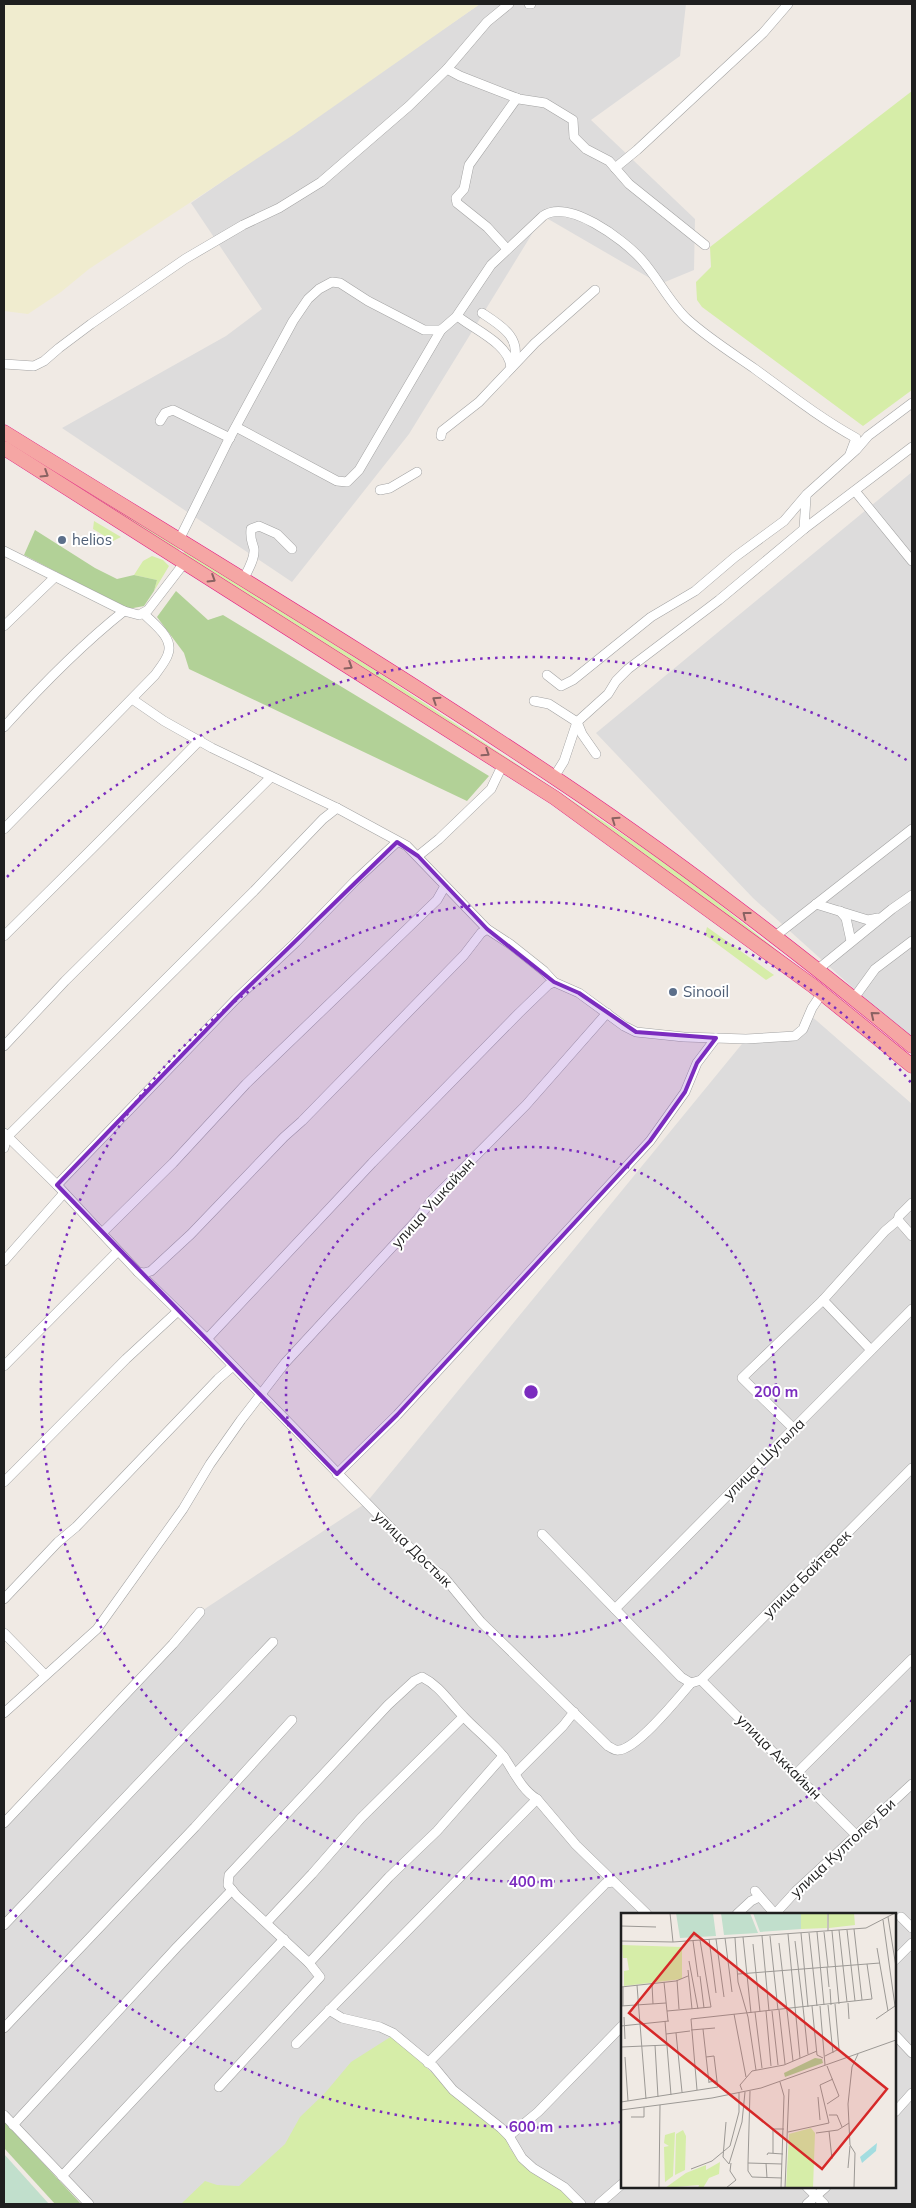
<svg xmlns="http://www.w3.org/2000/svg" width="916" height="2208" font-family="Mulish,sans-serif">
	<rect width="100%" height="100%" fill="#f0eae4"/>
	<g fill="#dddcdc" fill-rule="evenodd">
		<polygon points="480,4 686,4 680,56 591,120 695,219 694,270 660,284 543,216 409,434 292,582 62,428 226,336 262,309 191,203"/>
		<polygon points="912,472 912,1041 753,898 596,733"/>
		<path d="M 809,1014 L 912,1104 L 912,2204 L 89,2204 L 4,2115 L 4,1823 L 200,1612 L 366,1503 L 746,1039 L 795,1036 ZM 622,1914 L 895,1914 L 895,2187 L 622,2187 Z"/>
	</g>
	<polygon fill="#f0eccf" points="4,4 480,4 293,135 89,269 61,292 28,314 4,311"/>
	<g fill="#d6eda8">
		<polygon points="912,91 912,390 863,426 702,307 697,300 696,282 711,267 710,247"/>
		<polygon points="4,436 181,547 178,552 4,443"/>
		<polygon points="94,521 121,537 113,541 93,529"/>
		<polygon points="185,550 373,669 639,845 698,887 784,956 547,789 182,555"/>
		<polygon points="152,556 163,560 169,566 154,591 157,580 134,575 143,561"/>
		<polygon points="707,927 774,975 766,980 705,935"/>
		<polygon points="392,2036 464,2102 505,2134 510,2149 525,2165 558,2187 574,2204 181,2204 205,2181 217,2185 239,2186 285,2144 300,2117 325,2093 351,2062"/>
	</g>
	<g fill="#b2d197">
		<polygon points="35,530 95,568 117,579 134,575 157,580 154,591 144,606 128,609 24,555"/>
		<polygon points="176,591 208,620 223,615 489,776 467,801 189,669 184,653 157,617"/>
		<polygon points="4,2121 81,2204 55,2204 4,2148"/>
	</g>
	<polygon fill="#c1dfcc" points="4,2154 49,2204 4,2204"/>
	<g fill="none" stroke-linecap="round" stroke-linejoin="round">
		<defs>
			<g id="minor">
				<polyline points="529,4 531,4"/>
				<polyline points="447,69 460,76 519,99 545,103 573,120 574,137 586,149 609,161 629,184 705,245"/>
				<polyline points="615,168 637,150 763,33 788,4"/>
				<polyline points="507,249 487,227 457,203 456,198 464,189 469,165 517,98"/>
				<path d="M 482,313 C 502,326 524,339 512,366"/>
				<path d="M 460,318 C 477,331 510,345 511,368"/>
				<polyline points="4,364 34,366 44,361 59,348 91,324 185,259 243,225 279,208 321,182 409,106 447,69 487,22 509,4"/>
				<polyline points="160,421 165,413 173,410 230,438"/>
				<path d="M 236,427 L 337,481 L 347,482 L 359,470 L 441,330 L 456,317 L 491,265 L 543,216 C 568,198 623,239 641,259 C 658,278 669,302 687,319 C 708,338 732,353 755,369 C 788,393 820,418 856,438 L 850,454"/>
				<polyline points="441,436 442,431 479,402 535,343 595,290"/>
				<polyline points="380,490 390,488 417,472"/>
				<polyline points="855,491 912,561"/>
				<polyline points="804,529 806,497"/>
				<polyline points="179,540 228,441 293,321 308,299 319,289 332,282 340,283 368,301 424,330 441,330"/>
				<polyline points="4,551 124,611 139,615 148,610 185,562"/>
				<path d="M 243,580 C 247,572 255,559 254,549 C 252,540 250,541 251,529 L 259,526 L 277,534 L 292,549"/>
				<polyline points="4,626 55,577"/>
				<polyline points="547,675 561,686 573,680 651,617 695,591 735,557 784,521 807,494 856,450 868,436 912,403"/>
				<polyline points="132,699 164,721 212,748 337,808 407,846 487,929 510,944 544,971 554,982 579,993 624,1026 636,1032 684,1037 746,1039 795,1036 803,1029 812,1008 822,993"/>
				<polyline points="534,701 549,704 577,722 582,734 596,754"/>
				<path d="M 4,727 C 41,686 80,646 124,611"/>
				<polyline points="554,777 564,761 577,722 608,694 616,681 628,669 719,600 804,529 912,447"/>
				<path d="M 4,829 L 155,675 C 159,669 166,661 168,654 C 174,638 154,624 144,614"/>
				<polyline points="418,856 439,839 491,789 503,764"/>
				<polyline points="816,904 868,920 878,918"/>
				<polyline points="840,911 846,918 851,941"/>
				<path d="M 4,936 C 70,871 135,806 200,740"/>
				<polyline points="774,937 912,829"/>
				<polyline points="817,970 892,909 912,895"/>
				<polyline points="854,998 875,969 912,941"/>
				<polyline points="4,1046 65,981 271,777"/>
				<path d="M 4,1133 L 57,1185 L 138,1272 L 207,1339 L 426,1564 L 443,1576 L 481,1622 L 608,1746 C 612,1748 615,1751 619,1750 C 638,1748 678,1698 691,1683"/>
				<polyline points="4,1148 7,1137 254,891 323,819 337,808"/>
				<polyline points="57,1185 236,999 296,942 356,880 397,842"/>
				<polyline points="912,1203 899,1216 898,1220 912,1236"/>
				<polyline points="102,1233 173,1163 246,1084 437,900 445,886"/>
				<polyline points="4,1261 64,1193"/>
				<polyline points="138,1272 144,1273 151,1271 191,1234 284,1137 302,1121 464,955 481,933 487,929"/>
				<polyline points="823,1300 871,1350"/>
				<polyline points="207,1339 372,1163 519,1013 548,985 554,982"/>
				<polyline points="4,1366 118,1251"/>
				<polyline points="794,1429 742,1378 823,1300 885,1231 898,1220"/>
				<polyline points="337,1474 397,1415 650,1141 685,1092 697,1063 716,1038"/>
				<polyline points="4,1482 126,1359 178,1311"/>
				<polyline points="542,1534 681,1677 691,1683"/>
				<polyline points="4,1599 58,1542 76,1527 218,1379 233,1366"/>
				<polyline points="615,1609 912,1309"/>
				<polyline points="4,1633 45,1675"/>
				<polyline points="701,1680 856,1835"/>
				<polyline points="691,1683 701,1680 912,1468"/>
				<polyline points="4,1713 97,1629 183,1509 210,1464 241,1420 285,1363 417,1220 431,1201 526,1105 607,1013"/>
				<polyline points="515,1774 563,1726 574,1712"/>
				<polyline points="796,1774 912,1659"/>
				<polyline points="4,1823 173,1644 200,1612"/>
				<polyline points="755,1891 775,1914"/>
				<polyline points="737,1914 751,1901 759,1897"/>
				<polyline points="775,1914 796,1891 912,1784"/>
				<polyline points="901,1917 912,1928"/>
				<polyline points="267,1922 312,1874 361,1818 463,1717"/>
				<polyline points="4,1925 273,1642"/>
				<polyline points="895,1960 912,1943"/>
				<polyline points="309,1963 389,1877 437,1831 503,1756"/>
				<polyline points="329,2010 342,2018 380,2027 393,2033 434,2067 453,2090 501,2128 509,2136 522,2158 533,2168 564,2187 581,2204"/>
				<polyline points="4,2028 195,1827 292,1720"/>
				<polyline points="895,2035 912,2053"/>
				<polyline points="296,2044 537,1799"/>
				<polyline points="428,2063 606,1883 613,1882"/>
				<path d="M 219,2087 L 320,1977 L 309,1963 L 237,1896 L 228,1885 L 229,1875 L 388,1705 L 414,1681 L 422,1677 C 440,1686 449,1702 463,1716 C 476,1730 492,1742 504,1757 C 514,1772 522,1790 537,1799 L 576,1845 L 647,1914"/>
				<polyline points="895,2112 912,2093"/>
				<polyline points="4,2115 89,2204"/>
				<polyline points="13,2125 177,1947 232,1890"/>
				<polyline points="509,2136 538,2112 622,2026"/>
				<polyline points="62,2176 284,1939"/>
				<polyline points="807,2187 824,2204"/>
				<polyline points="599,2204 622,2184"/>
				<polyline points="807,2204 826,2187"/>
			</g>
			<g id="trunk">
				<path d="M 4,432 C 191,548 381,661 564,784 C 685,865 800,954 912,1046"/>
				<polyline points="4,448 555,798 813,986 912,1066"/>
			</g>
		</defs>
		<use href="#minor" stroke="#a3a3a3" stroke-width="10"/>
		<use href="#trunk" stroke="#e31c83" stroke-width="15"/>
		<use href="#minor" stroke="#fff" stroke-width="9"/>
		<use href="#trunk" stroke="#f5a6a4" stroke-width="14"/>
	</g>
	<defs><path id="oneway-chevron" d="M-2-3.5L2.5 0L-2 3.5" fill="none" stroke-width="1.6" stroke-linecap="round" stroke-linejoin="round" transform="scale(1.25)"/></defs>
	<g stroke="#8a6262">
		<use href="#oneway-chevron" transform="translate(45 474) rotate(32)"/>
		<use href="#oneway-chevron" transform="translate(212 579) rotate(32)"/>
		<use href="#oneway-chevron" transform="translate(349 666) rotate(32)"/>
		<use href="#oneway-chevron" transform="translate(436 700) rotate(-147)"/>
		<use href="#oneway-chevron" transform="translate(486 753) rotate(33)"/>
		<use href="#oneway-chevron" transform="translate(615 820) rotate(-145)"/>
		<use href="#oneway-chevron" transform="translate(746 915) rotate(-142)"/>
		<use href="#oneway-chevron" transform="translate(874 1015) rotate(-141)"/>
	</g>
	<path fill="#7b2cbf" fill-opacity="0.2" stroke="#7b2cbf" stroke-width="4" stroke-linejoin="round" d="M 397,842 L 418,856 L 487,929 L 554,982 L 579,993 L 636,1032 L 716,1038 L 697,1063 L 685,1092 L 650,1141 L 397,1415 L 337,1474 L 57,1185 L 236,999 Z"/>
	<g fill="none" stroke="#7b2cbf" stroke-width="2.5" stroke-dasharray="2.5 5">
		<circle cx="531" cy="1392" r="245"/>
		<path d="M912 1700A490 490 0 1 1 912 1084"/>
		<path d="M621 2122A735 735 0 0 1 7 1907M7 877A735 735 0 0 1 910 762"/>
	</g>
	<g fill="#5c6f8a" stroke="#fff" stroke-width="2">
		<circle cx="62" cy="540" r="5"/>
		<circle cx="673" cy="992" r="5"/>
	</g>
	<g text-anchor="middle" stroke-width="4" stroke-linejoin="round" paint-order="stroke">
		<g font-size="15" fill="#4e5e75" stroke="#fff" text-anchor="start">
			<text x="72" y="545">helios</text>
			<text x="683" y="997">Sinooil</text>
		</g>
		<g font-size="15" fill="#1f1f1f" stroke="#fff">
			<text transform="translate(433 1203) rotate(-48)" y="5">улица Ушкайын</text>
			<text transform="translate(764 1459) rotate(-45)" y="5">улица Шугыла</text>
			<text transform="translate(413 1549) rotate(44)" y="5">улица Достык</text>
			<text transform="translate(807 1574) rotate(-45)" y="5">улица Байтерек</text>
			<text transform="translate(779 1757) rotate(45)" y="5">улица Аккайын</text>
			<text transform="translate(843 1848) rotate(-43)" y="5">улица Култолеу Би</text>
		</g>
	</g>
	<g transform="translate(621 1913)">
		<rect width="275" height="275" fill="#f0eae4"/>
		<path d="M 180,0 L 206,0 L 206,15 L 180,16 ZM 207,0 L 233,0 L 234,12 L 208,15 ZM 1,32 L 61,34 L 61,66 L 3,73 L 3,58 L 8,57 L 6,45 L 2,45 ZM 190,215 L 194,220 L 192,275 L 165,275 L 168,221 ZM 62,217 L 65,223 L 64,257 L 54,262 L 55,221 ZM 54,219 L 52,263 L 44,269 L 43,234 L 48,233 L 43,230 L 44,222 ZM 99,249 L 98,261 L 88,265 L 82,275 L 77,275 L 78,272 L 44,275 L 65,260 L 85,252 L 85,257 Z" fill="#d6eda8"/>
		<path d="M 194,145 L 201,146 L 202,150 L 164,164 L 163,160 Z" fill="#b2d197"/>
		<path d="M 55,0 L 92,0 L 95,23 L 59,25 ZM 100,0 L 129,0 L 137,20 L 103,22 ZM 132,0 L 180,0 L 180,16 L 139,19 Z" fill="#c1dfcc"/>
		<path d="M 256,230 L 255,238 L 241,250 L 239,244 Z" fill="#a3dde0"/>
		<path fill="none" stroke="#9c9995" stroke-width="1" d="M 267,4 L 275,54M 0,13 L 35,14M 233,16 L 241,87M 218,17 L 226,89M 226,17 L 234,88M 207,18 L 207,0M 211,18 L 218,91M 196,19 L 203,92M 203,19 L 207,54M 180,20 L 187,94M 188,20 L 196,93M 167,21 L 179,145M 141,23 L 148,98M 149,23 L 157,97M 122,24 L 130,100M 104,25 L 111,79M 114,25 L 117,69 L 127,104 L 135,157M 88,26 L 95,80M 95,26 L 103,84M 0,28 L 52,29 L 49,0M 72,28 L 77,64M 174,28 L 182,94M 52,29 L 245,15 L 274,0M 158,30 L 172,148M 132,31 L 139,99M 256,35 L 267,98M 68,48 L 77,96M 206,54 L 208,74M 67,57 L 71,96M 117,61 L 246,51M 79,63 L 83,95M 56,67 L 58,96M 43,69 L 47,108M 31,71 L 32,91M 16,72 L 19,111M 0,74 L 55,68 L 67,63M 2,74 L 2,93M 209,76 L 210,92M 227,90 L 228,106M 207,92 L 212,140M 0,93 L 45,90M 191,93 L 196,142 L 202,145M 199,93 L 204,152M 182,94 L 187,141M 158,97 L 164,151M 46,98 L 90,94 L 79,27M 145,98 L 150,153M 151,98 L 157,152M 134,99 L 141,155M 113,101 L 125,164M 3,104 L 4,126M 255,106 L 274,93 L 262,7M 44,108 L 50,182M 19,111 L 25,186M 0,113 L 48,108M 82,116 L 88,170M 70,117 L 94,115M 55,120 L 61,179M 45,121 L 69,118M 34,132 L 37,184M 0,134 L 46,132M 204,143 L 218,136 L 214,91M 4,144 L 7,188M 85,144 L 93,143 L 96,168M 159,169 L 163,183 L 160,275M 76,177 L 70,106 L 251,86 L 246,51 L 259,50M 121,177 L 119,172 L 131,158 L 163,152 L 196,138M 129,178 L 127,250 L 161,251M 197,184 L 199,207M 0,189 L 97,174 L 96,168 L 88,169M 206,191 L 218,183 L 206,153M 0,197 L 91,185 L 140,175 L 275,127M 208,202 L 216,202 L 221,214M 10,204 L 23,204 L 23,194M 105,209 L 102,244 L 108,251 L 121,209 L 124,179M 208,218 L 211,246M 167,219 L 208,210 L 199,172 L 212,166M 195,220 L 217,217 L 228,210M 152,240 L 152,216 L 163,216M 146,242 L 147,240 L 162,241M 127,250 L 127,258 L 131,264 L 161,265M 145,250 L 146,265M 227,255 L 229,233M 70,256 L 91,248 L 109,233 L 118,199 L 118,180M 38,275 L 39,192M 105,275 L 115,267 L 109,258 L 110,250M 164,275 L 168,176M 233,275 L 234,240 L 229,232 L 227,191 L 231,154 L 237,141"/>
		<path fill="#d62828" fill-opacity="0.15" stroke="#d62828" stroke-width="2.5" d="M 73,20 L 266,176 L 201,256 L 8,100 Z"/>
		<rect width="275" height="275" fill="none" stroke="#1f1f1f" stroke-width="2.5"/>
	</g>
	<circle cx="531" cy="1392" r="8" fill="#7b2cbf" stroke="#fff" stroke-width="2.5"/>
	<g font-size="15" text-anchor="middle" font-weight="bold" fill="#7b2cbf" stroke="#fff" stroke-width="4" stroke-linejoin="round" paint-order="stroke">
		<text x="776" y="1397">200 m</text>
		<text x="531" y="1887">400 m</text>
		<text x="531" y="2132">600 m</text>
	</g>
	<rect width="916" height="2208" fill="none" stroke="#1f1f1f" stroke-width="10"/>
</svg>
